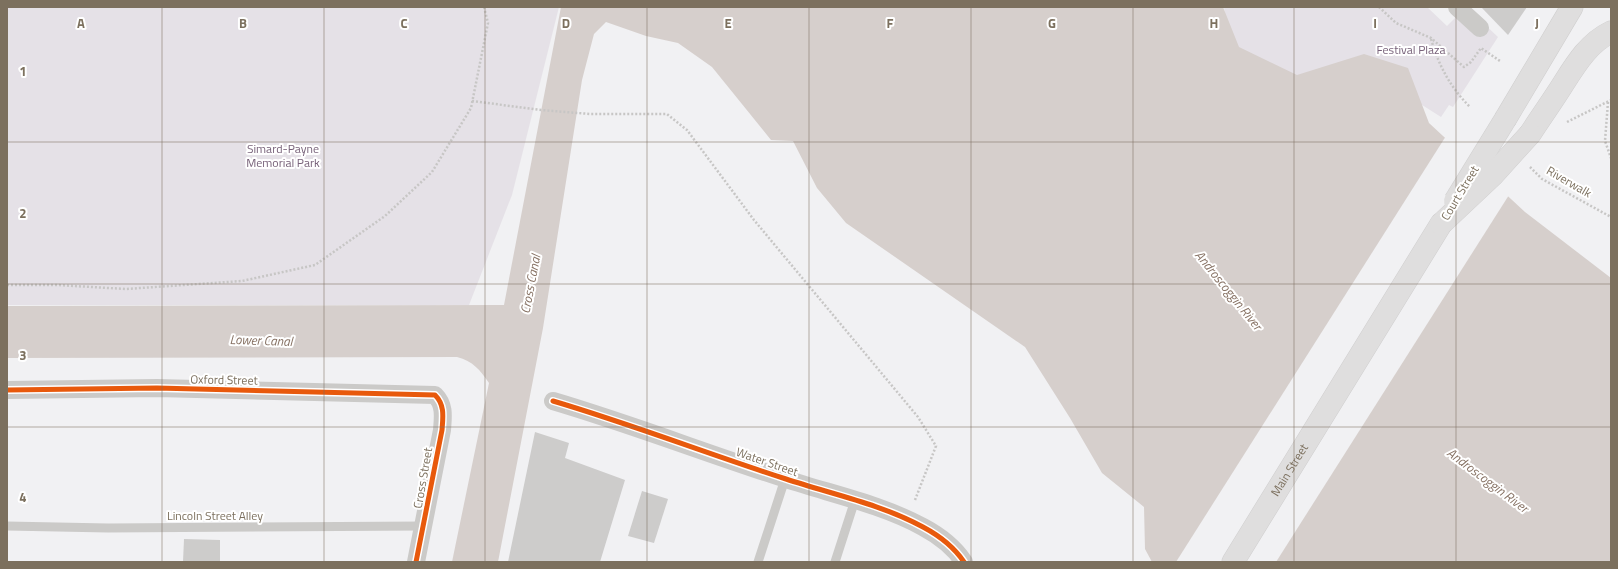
<svg xmlns="http://www.w3.org/2000/svg" width="1618" height="569" font-family="'Titillium Web',sans-serif">
	<rect width="100%" height="100%" fill="#f1f1f3"/>
	<g fill="#e5e1e7">
		<polygon points="7,7 559,7 512,195 469,305 7,305"/>
		<polygon points="1224,7 1427,7 1447,26 1466,7 1498,37 1453,107 1449,105 1441,117 1408,96 1263,87 1227,30"/>
	</g>
	<path fill="#d6cfcc" d="M 561,7 L 1223,7 L 1239,47 L 1297,75 L 1364,54 L 1408,68 L 1429,123 L 1525,212 L 1611,278 L 1611,562 L 1152,562 L 1145,549 L 1144,507 L 1102,473 L 1070,418 L 1025,347 L 846,223 L 817,188 L 793,141 L 771,140 L 712,67 L 678,43 L 646,36 L 606,22 L 594,34 L 582,80 L 543,328 L 498,562 L 452,562 L 489,383 C 480,370 473,361 457,357 L 7,358 L 7,306 L 504,305 Z"/>
	<polygon fill="#f1f1f3" points="1446,136 1509,195 1276,562 1176,562"/>
	<g fill="#cdcccb">
		<polygon points="1481,7 1527,7 1508,35"/>
		<polygon points="535,432 569,443 565,458 625,480 600,562 508,562"/>
		<polygon points="642,491 668,499 654,543 628,536"/>
		<polygon points="184,539 220,540 220,562 183,562"/>
	</g>
	<g fill="none" stroke-linecap="round" stroke-linejoin="round">
		<defs>
			<g id="trunk">
				<polyline points="1506,118 1572,7"/>
				<path d="M 1530,134 C 1539,120 1549,106 1558,92 C 1573,69 1586,44 1611,32"/>
				<path id="s1" d="M 1233,562 L 1441,224"/>
			</g>
		</defs>
		<use href="#trunk" stroke="#d0cfcf" stroke-width="23"/>
		<g stroke="#c7c6c5" stroke-width="2.5" stroke-dasharray="2 2" stroke-linecap="butt">
			<polyline points="1379,7 1396,23 1431,38 1464,67 1471,62 1481,48 1500,61"/>
			<path d="M 1431,39 C 1439,66 1450,87 1470,107"/>
			<polyline points="472,101 541,110 590,114 667,114 687,130 754,220 918,417 936,446 915,500"/>
			<polyline points="1608,102 1605,141 1611,158"/>
			<polyline points="1567,122 1611,100"/>
			<polyline points="1530,167 1542,179 1611,217"/>
			<polyline points="7,285 57,285 126,289 242,281 315,265 385,216 432,172 471,108 488,23 484,7"/>
		</g>
		<g stroke="#cbcac8" stroke-width="9">
			<polyline points="7,526 108,528 424,526"/>
			<polyline points="758,562 785,479"/>
			<polyline points="835,562 855,500"/>
		</g>
		<g stroke="#cbcac8" stroke-width="18">
			<polyline points="1457,7 1480,28"/>
			<path d="M 7,390 L 157,388 L 435,395 C 445,405 443,417 442,430 L 416,562"/>
			<path d="M 553,401 C 631,424 708,454 786,479 C 831,494 881,504 923,527 C 938,535 954,547 964,562"/>
		</g>
		<use href="#trunk" stroke="#dfdede" stroke-width="22"/>
		<defs>
			<g id="trunk-bridge">
				<polyline points="1455,201 1506,118"/>
				<polyline points="1441,224 1492,176 1530,134"/>
			</g>
		</defs>
		<use href="#trunk-bridge" stroke="#d0cfcf" stroke-width="23" stroke-linecap="butt"/>
		<use href="#trunk-bridge" stroke="#dfdede" stroke-width="22"/>
		<defs>
			<g id="cycleway">
				<path d="M 7,390 L 157,388 L 435,395 C 445,405 443,417 442,430 L 416,562"/>
				<path d="M 553,401 C 631,424 708,454 786,479 C 831,494 881,504 923,527 C 938,535 954,547 964,562"/>
			</g>
		</defs>
		<use href="#cycleway" stroke="#fff" stroke-width="8"/>
		<use href="#cycleway" stroke="#e8590c" stroke-width="5"/>
	</g>
	<path fill="none" stroke="#7c705e" stroke-width="1" stroke-opacity="0.55" d="M 162,7 L 162,562M 324,7 L 324,562M 485,7 L 485,562M 647,7 L 647,562M 809,7 L 809,562M 971,7 L 971,562M 1133,7 L 1133,562M 1294,7 L 1294,562M 1456,7 L 1456,562M 7,142 L 1611,142M 7,284 L 1611,284M 7,427 L 1611,427"/>
	<g text-anchor="middle" stroke-width="4" stroke-linejoin="round" paint-order="stroke">
		<g font-size="12" fill="#776179" stroke="#fff">
			<text x="1411" y="54">Festival Plaza</text>
			<text x="283" y="153">Simard-Payne<tspan x="283" dy="14">Memorial Park</tspan></text>
		</g>
		<g font-size="12" fill="#7c705e" stroke="#fff">
			<text transform="translate(1569 182) rotate(30)" y="4">Riverwalk</text>
			<text transform="translate(1460 193) rotate(-59)" y="4">Court Street</text>
			<text transform="translate(224 380) rotate(1)" y="4">Oxford Street</text>
			<text transform="translate(767 462) rotate(19)" y="4">Water Street</text>
			<text dy="4" stroke="none"><textPath href="#s1" startOffset="108">Main Street</textPath></text>
			<text transform="translate(423 478) rotate(-80)" y="4">Cross Street</text>
			<text x="215" y="520">Lincoln Street Alley</text>
		</g>
		<g font-size="13" font-style="italic" fill="#867163" stroke="#fff">
			<text transform="translate(530 284) rotate(-79)" y="5">Cross Canal</text>
			<text transform="translate(1229 290) rotate(51)" y="5">Androscoggin River</text>
			<text transform="translate(261 340) rotate(2)" y="5">Lower Canal</text>
			<text transform="translate(1488 480) rotate(37)" y="5">Androscoggin River</text>
		</g>
	</g>
	<g font-size="13" text-anchor="middle" font-weight="bold" fill="#7c705e" stroke="#fff" stroke-width="4" stroke-linejoin="round" paint-order="stroke">
		<text x="81" y="28">A</text>
		<text x="243" y="28">B</text>
		<text x="404" y="28">C</text>
		<text x="566" y="28">D</text>
		<text x="728" y="28">E</text>
		<text x="890" y="28">F</text>
		<text x="1052" y="28">G</text>
		<text x="1214" y="28">H</text>
		<text x="1375" y="28">I</text>
		<text x="1537" y="28">J</text>
		<text x="23" y="76">1</text>
		<text x="23" y="218">2</text>
		<text x="23" y="360">3</text>
		<text x="23" y="502">4</text>
	</g>
	<rect width="1618" height="569" fill="none" stroke="#7c705e" stroke-width="16"/>
</svg>
